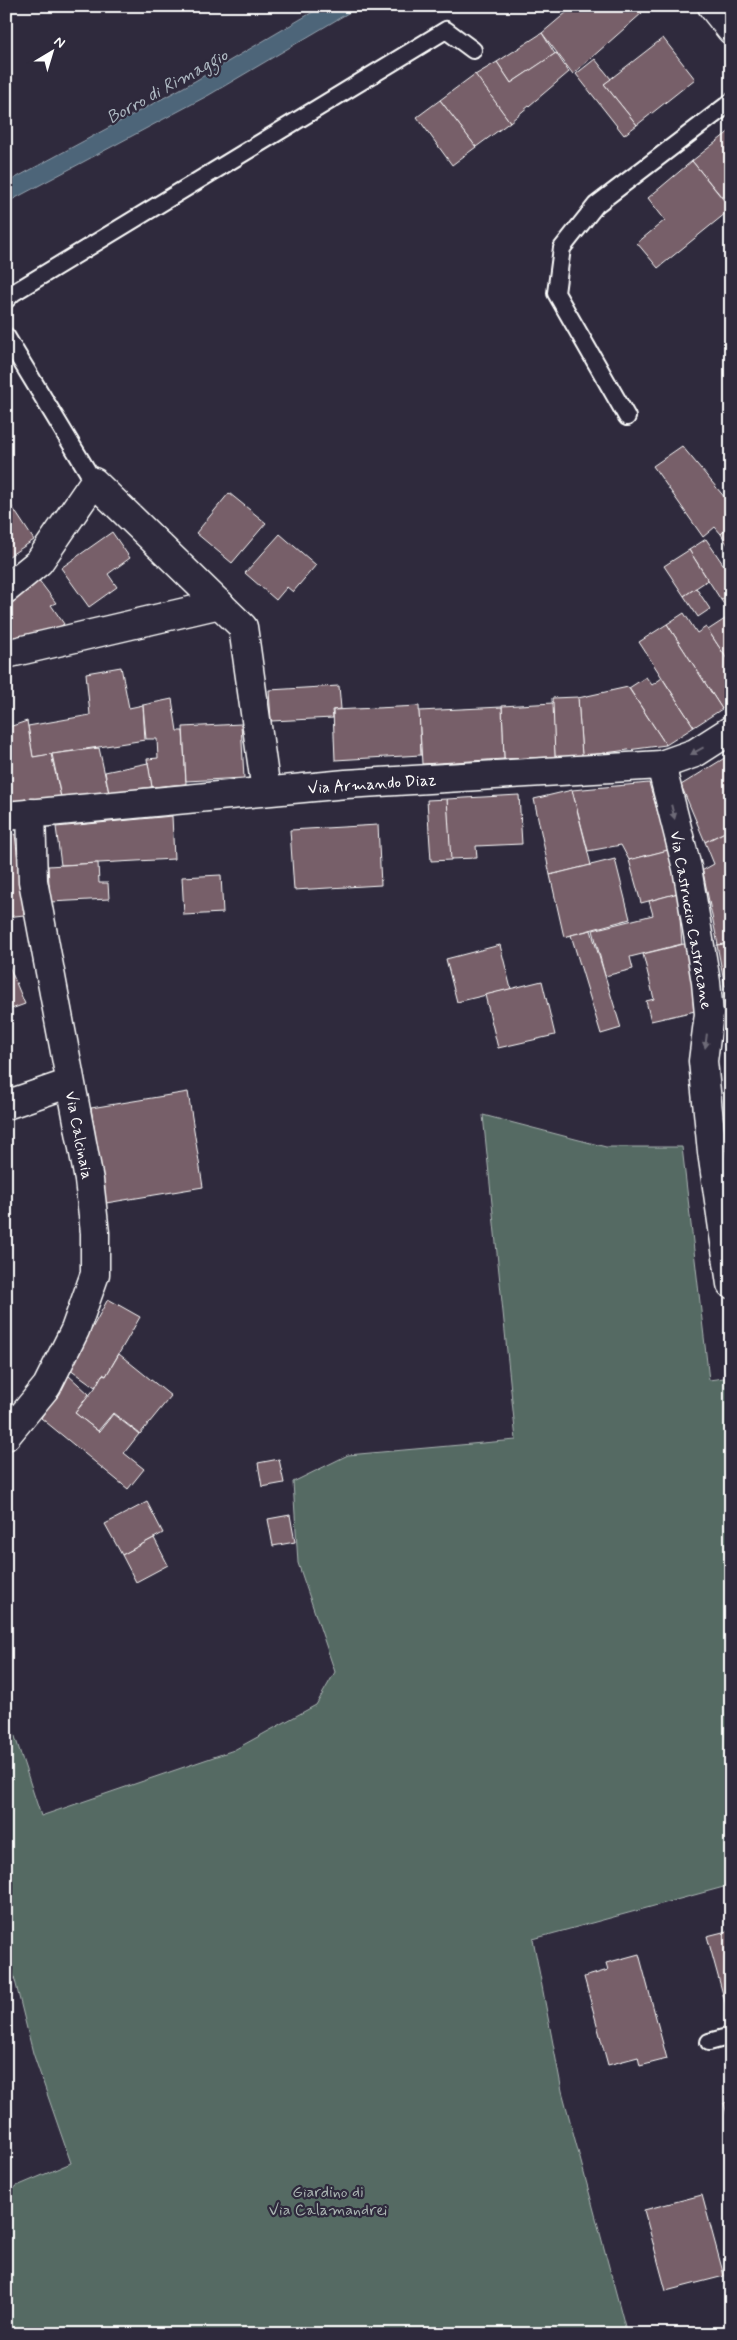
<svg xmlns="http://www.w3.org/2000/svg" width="737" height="2340" font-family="Mynerve,sans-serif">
	<rect width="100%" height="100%" fill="#2f2a3d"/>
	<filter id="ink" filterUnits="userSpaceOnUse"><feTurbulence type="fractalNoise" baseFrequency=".02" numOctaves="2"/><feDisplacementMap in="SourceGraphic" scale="10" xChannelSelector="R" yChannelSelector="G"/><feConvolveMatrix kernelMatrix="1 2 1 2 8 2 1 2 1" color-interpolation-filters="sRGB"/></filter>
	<g filter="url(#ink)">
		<polygon fill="#546a64" stroke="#aab4b2" points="483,1115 606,1147 682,1147 709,1380 731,1377 731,1885 533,1939 562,2091 627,2334 6,2334 6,2194 17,2186 71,2163 33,2053 6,1944 6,1709 41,1816 234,1750 316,1705 335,1672 298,1563 293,1482 348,1455 516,1440"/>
		<polygon fill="#4e6579" stroke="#95a3af" points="323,6 360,6 209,95 6,203 6,183 195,81"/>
		<g fill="#775f69" stroke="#fff">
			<polygon points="574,6 637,6 642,13 573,74 542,33"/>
			<polygon points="542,33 555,54 511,83 497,62"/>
			<polygon points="663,38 695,79 637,125 604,84"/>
			<polygon points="556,53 569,72 510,122 475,75 497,62 511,83"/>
			<polygon points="595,59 611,79 604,84 637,125 624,135 576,74"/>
			<polygon points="475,74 510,122 476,147 440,100"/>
			<polygon points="440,100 476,147 452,165 417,117"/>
			<polygon points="731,130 731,207 730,207 692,161"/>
			<polygon points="692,161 731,209 658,268 637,243 665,220 648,198"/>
			<polygon points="682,446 731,505 731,525 721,534 715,527 703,537 653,466"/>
			<polygon points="229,493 266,523 232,563 196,533"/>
			<polygon points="7,499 34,540 6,558 6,500"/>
			<polygon points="731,525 731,550 721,534"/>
			<polygon points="112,532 130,558 108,574 117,587 89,607 61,568"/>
			<polygon points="280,534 316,565 293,592 287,587 276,600 245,573"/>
			<polygon points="706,539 731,576 731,594 721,600 689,550"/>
			<polygon points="689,550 708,580 684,596 664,566"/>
			<polygon points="38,579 56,603 51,605 64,624 50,633 6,643 6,607"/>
			<polygon points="696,588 710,609 698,617 684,596"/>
			<polygon points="731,594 731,614 721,600"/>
			<polygon points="684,613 697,633 706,627 731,665 731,703 722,709 667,624"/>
			<polygon points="731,615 731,665 708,630"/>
			<polygon points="667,624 722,709 694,727 639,642"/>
			<polygon points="121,667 129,708 143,705 145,740 33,757 28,726 90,715 86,673"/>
			<polygon points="646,677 652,685 662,678 694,727 666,745 629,688"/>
			<polygon points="339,686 341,709 332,710 333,718 271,721 269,690"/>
			<polygon points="628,687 666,745 582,756 578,698"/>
			<polygon points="578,697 582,756 555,757 552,698"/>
			<polygon points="172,699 177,731 183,731 186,784 152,787 147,759 158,758 157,739 146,739 143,705"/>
			<polygon points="553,703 555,757 504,759 502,706"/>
			<polygon points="419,706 421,755 335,760 333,710"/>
			<polygon points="502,707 504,759 422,764 419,711"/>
			<polygon points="27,721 33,757 51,754 61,797 11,805 6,769 6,728"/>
			<polygon points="241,724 244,778 186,781 183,727"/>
			<polygon points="99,748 109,793 61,797 52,754"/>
			<polygon points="731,754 731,829 705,842 681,785"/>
			<polygon points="148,763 152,787 109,793 105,772"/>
			<polygon points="649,783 669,850 629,860 621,845 588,851 572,790"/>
			<polygon points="572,790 591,865 550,875 534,799"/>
			<polygon points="519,795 522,844 476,846 477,858 450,859 447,799"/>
			<polygon points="447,799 451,860 431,861 427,800"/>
			<polygon points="172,816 174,859 61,865 56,827"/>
			<polygon points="378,825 381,885 294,890 290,830"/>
			<polygon points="731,829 731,943 718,945 703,872 698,873 714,864 705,842"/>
			<polygon points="15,834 24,915 6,917 6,835"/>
			<polygon points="668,850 679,893 641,903 629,860"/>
			<polygon points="615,859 630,919 564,937 550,875"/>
			<polygon points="98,863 99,883 108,883 109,899 50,902 48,866"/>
			<polygon points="221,875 223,913 184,915 182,877"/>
			<polygon points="678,893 682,944 630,957 633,969 605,976 593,930 653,915 649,901"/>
			<polygon points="591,930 621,1028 601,1034 571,935"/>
			<polygon points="688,943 695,1011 651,1021 646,1001 654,999 643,954"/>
			<polygon points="731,943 731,985 725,986 717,945"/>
			<polygon points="500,945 511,989 457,1002 446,959"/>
			<polygon points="6,959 25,1004 6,1011"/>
			<polygon points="542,981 555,1035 498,1048 485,995"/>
			<polygon points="731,1039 731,1077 725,1040"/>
			<polygon points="188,1092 203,1187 106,1203 91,1108"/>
			<polygon points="108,1299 140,1317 106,1376 103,1374 95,1387 70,1369"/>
			<polygon points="119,1354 171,1396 140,1434 113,1413 98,1431 75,1413 95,1388 102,1375 106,1376"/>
			<polygon points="68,1375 89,1394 75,1413 99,1432 113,1414 139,1434 124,1453 144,1469 128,1489 41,1418"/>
			<polygon points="279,1459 284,1483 262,1487 258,1463"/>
			<polygon points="147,1502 163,1533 122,1555 105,1524"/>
			<polygon points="290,1515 295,1542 273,1546 268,1519"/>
			<polygon points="154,1538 168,1565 136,1582 122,1555"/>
			<polygon points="731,1930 731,2008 727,2009 707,1936"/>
			<polygon points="639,1954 667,2059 640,2066 638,2057 608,2065 584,1977 608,1970 606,1963"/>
			<polygon points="731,2101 731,2128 724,2103"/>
			<polygon points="702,2195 724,2276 666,2291 644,2210"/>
		</g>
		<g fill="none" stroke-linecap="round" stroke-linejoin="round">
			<defs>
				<g id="service">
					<polyline points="6,300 13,293 446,30 473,50"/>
					<polyline points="6,336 94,482"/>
					<polyline points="627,417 556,293 562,248 596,205 731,102"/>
					<polyline points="709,2042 731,2036"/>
				</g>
				<g id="minor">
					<polyline points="6,589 39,562 94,482 243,627 266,791"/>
					<polyline points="6,654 220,604"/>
					<polyline points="661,765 687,868 706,982 709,1014 703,1061 712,1152 731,1284"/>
					<polyline points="6,816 346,784 661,765 695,753 731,730"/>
					<polyline points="6,1105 70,1083"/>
					<polyline points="6,1436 47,1386 75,1330 95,1274 95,1233 89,1180 33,881 31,813"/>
				</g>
				<polyline id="primary" points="712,6 731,30"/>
			</defs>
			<use href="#service" stroke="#fff" stroke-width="20"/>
			<use href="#minor" stroke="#fff" stroke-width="31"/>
			<use href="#primary" stroke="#fff" stroke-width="31"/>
			<use href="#service" stroke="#2f2a3d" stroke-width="16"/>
			<use href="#minor" stroke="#2f2a3d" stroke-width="28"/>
			<use href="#primary" stroke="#2f2a3d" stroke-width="28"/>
		</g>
		<defs><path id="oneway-solid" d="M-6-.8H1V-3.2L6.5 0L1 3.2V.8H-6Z" transform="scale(1.25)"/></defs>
		<g fill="#6d6a77">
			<use href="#oneway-solid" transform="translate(697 751) rotate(151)"/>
			<use href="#oneway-solid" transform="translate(673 812) rotate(76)"/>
			<use href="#oneway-solid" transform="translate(706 1041) rotate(97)"/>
		</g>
	</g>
	<g text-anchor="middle" stroke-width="4.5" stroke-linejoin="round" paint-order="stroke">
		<g font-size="16" fill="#fff" stroke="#2f2a3d">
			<text transform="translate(372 783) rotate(-4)" y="6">Via Armando Diaz</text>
			<text transform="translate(692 920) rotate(80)" y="6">Via Castruccio Castracane</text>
			<text transform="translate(80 1135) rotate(79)" y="6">Via Calcinaia</text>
		</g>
		<g font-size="16" fill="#aab4b2" stroke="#2f2a3d">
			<text x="328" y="2197">Giardino di<tspan x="328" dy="18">Via Calamandrei</tspan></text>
		</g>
		<g font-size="18" font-style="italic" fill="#afbac3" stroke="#2f2a3d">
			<text transform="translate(167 86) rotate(-29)" y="6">Borro di Rimaggio</text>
		</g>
	</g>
	<rect width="737" height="2340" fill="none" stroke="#2f2a3d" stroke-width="25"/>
	<rect x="12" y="12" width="712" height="2315" fill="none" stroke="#fff" stroke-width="2" filter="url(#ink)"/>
	<g transform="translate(52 52) rotate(38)" stroke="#2f2a3d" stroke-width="4" paint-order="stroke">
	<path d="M0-4L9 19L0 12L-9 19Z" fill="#ffffff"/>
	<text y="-8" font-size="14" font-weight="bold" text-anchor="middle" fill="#ffffff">N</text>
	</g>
</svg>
